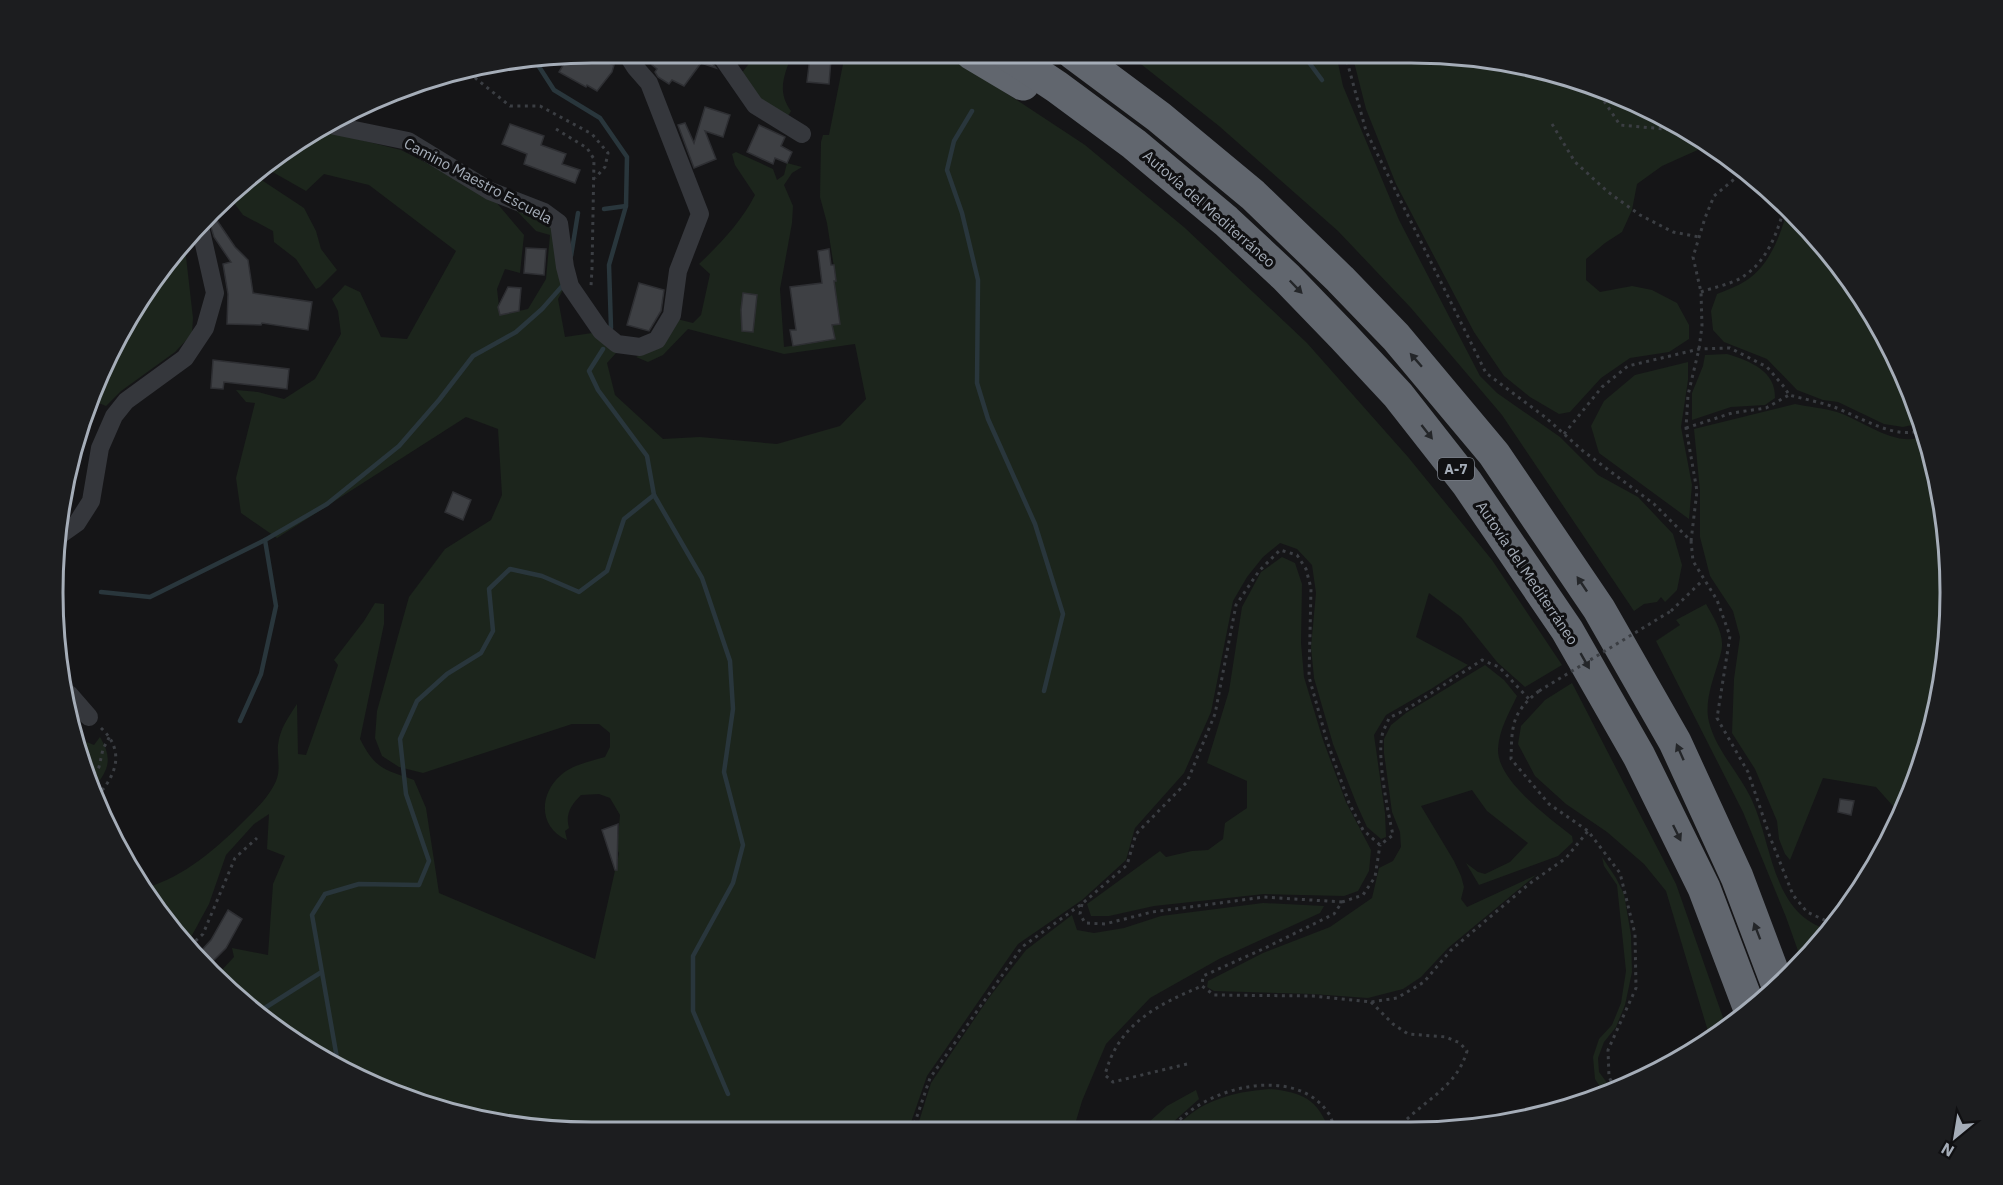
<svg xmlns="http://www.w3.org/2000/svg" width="2003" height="1185" font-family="'IBM Plex Sans',sans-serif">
	<rect width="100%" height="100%" fill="#151517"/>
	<g fill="#1c251c">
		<path d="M 757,53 L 792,53 C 785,75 776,90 791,111 L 787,118 L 761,100 L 741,74 Z"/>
		<path d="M 839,53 L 939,53 L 962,64 L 1085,145 L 1185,228 L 1307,343 L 1408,457 L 1492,560 L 1562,665 L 1525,687 L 1497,662 L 1461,617 L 1429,593 L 1416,637 L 1468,665 L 1431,689 L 1386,715 L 1374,735 L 1385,813 L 1386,837 L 1381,839 L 1367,827 L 1357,805 L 1333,744 L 1314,678 L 1311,647 L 1316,593 L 1312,565 L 1297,549 L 1280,543 L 1263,557 L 1247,577 L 1233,601 L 1211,712 L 1184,773 L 1135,828 L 1126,860 L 1082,900 L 1018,944 L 927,1076 L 908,1131 L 557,1131 L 419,1104 L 293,1042 L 219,973 L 234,957 L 232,948 L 268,955 L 273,884 L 285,856 L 267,849 L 269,814 L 254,824 L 226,855 L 209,904 L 190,939 L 186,942 L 164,921 L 146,888 C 185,876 216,849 244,821 C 256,809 269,797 276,781 C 281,770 277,757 278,745 C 280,728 288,718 297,704 L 298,754 L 306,755 L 338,665 L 334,660 L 364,621 L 375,603 L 384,604 L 384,624 L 360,739 C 376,770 384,769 414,780 L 426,808 L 439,893 L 595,959 L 619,853 L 617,849 L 620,815 L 610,798 L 599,794 L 581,795 C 571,805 565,814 569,828 L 565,831 L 567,840 C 538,827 539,794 561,775 C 572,765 591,761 605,757 L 610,747 L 610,733 L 599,724 L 572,724 L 423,773 L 399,767 L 382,756 L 375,738 L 377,711 L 409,597 L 445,549 L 491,520 L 502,495 L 498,429 L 466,417 L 277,538 L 241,513 L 236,478 L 255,403 L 246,402 L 236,390 L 258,392 L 284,399 L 315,379 L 341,334 L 338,311 L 332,299 L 345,285 L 360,292 L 381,337 L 407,339 L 456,251 L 369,185 L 324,174 L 306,191 L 262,166 L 325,131 L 401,150 L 490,195 L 524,235 L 520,273 L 505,269 L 497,289 L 500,315 L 528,309 L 546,279 L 550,235 L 536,231 L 510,204 L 538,214 L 555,229 L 563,290 L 558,299 L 565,337 L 592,333 L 617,352 L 607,363 L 615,395 L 663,439 L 700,437 L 777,444 L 840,426 L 866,399 L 855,344 L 784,354 L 688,329 L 663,355 L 648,362 L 636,357 L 652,350 L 677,319 L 693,323 L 701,315 L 710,274 L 699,264 C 721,243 741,222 755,195 L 735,165 L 732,154 L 736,152 L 773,169 L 777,180 L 784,175 L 787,163 L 802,167 L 792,173 L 784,185 L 793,206 L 792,223 L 780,289 L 784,347 L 834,339 L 832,325 L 834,281 L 836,280 L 827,223 L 820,197 L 821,142 L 823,135 L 829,135 L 844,59 L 839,58 Z"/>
		<polygon points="1127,53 1336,54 1343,86 1399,220 1480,376 1497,393 1560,437 1598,475 1638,497 1673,534 1682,565 1677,590 1665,602 1661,597 1657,602 1644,604 1634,611 1502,415 1411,308 1338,231 1219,126"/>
		<polygon points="1352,54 1446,54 1584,81 1711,144 1662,166 1637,184 1632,210 1622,232 1605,243 1586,259 1586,280 1600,292 1632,286 1652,290 1677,303 1689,325 1689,339 1669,352 1630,358 1601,378 1570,412 1559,414 1530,397 1504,376 1474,332 1396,184 1366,109"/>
		<polygon points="254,175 304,208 316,231 321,249 337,270 320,287 316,289 296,259 274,242 273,231 243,215 231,199"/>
		<path d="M 1788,207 L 1859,292 L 1909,386 L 1921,423 L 1903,427 L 1884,424 L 1838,402 L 1823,400 L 1797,390 L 1767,359 L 1724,342 L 1713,330 L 1711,311 L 1717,294 C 1727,290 1738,286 1747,280 C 1770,265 1782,232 1788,207 Z"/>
		<polygon points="185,248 193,318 192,334 175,352 121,391 106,406 94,401 144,292"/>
		<path d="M 1727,354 C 1750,361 1776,371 1775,398 L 1765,405 L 1731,407 L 1692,420 L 1692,393 L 1703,366 L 1705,355 Z"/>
		<polygon points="1688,362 1688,380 1681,427 1692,485 1689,519 1599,453 1591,426 1604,401 1635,375"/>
		<path d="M 1795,404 C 1809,407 1824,408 1837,412 C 1862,420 1897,449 1924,436 L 1940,487 L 1950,592 L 1940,698 L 1910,799 L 1901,815 L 1876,787 L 1823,778 L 1790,860 L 1785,854 L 1779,839 L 1777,821 L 1755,769 L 1732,733 L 1734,679 L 1740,637 L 1733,611 L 1710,576 L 1700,537 L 1700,491 L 1694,429 Z"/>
		<polygon points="1282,557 1295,563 1302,584 1301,643 1304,677 1323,740 1346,802 1371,850 1369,871 1358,891 1344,896 1264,894 1154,906 1109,916 1091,916 1087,904 1160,851 1166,857 1192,851 1208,850 1223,839 1225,823 1247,808 1247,781 1207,763 1229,691 1242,607 1261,572"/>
		<path d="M 1706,604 C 1713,616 1723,632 1722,646 C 1722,650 1720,656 1719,660 C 1713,680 1704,702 1709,722 C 1716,750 1739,773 1751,798 C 1773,844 1771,914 1829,930 L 1802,962 L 1786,917 L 1743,812 L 1656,641 L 1680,625 L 1676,620 Z"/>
		<path d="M 1485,665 L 1504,680 L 1517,696 C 1509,713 1499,730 1498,749 C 1497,781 1550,818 1572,836 L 1573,842 L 1558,856 L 1479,885 L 1466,863 L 1478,872 L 1485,874 L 1510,862 L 1528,843 L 1487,811 L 1472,790 L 1421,806 L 1454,861 L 1461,876 L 1464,887 L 1461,899 L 1467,907 L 1536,875 L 1448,948 L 1421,977 L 1403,989 L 1368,998 L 1312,994 L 1214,991 L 1207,987 L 1208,981 L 1263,953 L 1330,927 L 1372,898 L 1379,868 L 1393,861 L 1401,847 L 1400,832 L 1392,812 L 1384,753 L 1384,739 L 1391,725 L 1406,713 Z"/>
		<polygon points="1572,683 1676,884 1726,1026 1710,1038 1666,891 1644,864 1607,832 1566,804 1535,776 1518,744 1521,726 1545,700"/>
		<path d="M 100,737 C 113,759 109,770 93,789 L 81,766 L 78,745 L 82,740 L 94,745 Z"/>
		<polygon points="1602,857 1616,878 1624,894 1631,935 1632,972 1625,1005 1616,1027 1604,1042 1598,1058 1599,1072 1613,1091 1605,1094 1595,1079 1593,1057 1599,1039 1612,1025 1621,1003 1626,971 1617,885 1604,866"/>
		<polygon points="1263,903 1324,906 1320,913 1219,959 1150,998 1106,1044 1082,1101 1073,1131 916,1131 931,1083 988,999 1026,950 1072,915 1077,930 1094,933 1124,928 1161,916"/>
		<path d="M 1269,1089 C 1300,1092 1318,1098 1329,1131 L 1173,1131 C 1197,1101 1232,1092 1269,1089 Z"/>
		<polygon points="1196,1090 1199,1099 1172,1123 1166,1131 1139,1131 1167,1106"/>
	</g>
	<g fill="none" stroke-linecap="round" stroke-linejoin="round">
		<g stroke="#29363c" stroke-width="4.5">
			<polyline points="1302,53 1322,80"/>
			<polyline points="536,62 554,90 600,118 627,157 626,206 609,265 611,328"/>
			<polyline points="972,111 954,141 947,170 962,213 978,280 977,383 988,419 1035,524 1063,614 1044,691"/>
			<polyline points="604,209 626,206"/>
			<polyline points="571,256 578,213"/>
			<polyline points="603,349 589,371 598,390 647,456 654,495 702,578 730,661 733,709 724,772 743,845 733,883 693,956 693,1011 728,1094"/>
			<polyline points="101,592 150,597 265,540 327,504 399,446 439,400 473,356 516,332 542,309 564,284"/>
			<polyline points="240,721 261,674 276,606 265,540"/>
			<polyline points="260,1011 320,973"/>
			<polyline points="338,1064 312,915 325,894 359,884 419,885 429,861 406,794 400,739 417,701 447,674 481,653 493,631 489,589 510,569 542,576 579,592 607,571 624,519 654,495"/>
		</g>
	</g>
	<g fill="#3e4044" stroke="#2e2f33" stroke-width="1.5">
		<polygon points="592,52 611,53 606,62 614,65 612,72 597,91 587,85 586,87 559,72 568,57"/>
		<polygon points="662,53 708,53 709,59 716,68 701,63 684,86 672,80 669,84 658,77 655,72 657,69 652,65"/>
		<polygon points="810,57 831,59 829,84 807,82"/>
		<polygon points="705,107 730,115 723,137 705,131 716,159 694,168 678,125 685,123 694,143"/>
		<polygon points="510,124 544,136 541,145 566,154 562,164 580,170 575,183 524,164 527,154 502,144"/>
		<polygon points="759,125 785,137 781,146 792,152 787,163 775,158 773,164 747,152"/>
		<polygon points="216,219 235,247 248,260 253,293 312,302 308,330 262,323 261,325 227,324 228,294 223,264 231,262 214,237 210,224"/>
		<polygon points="526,248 546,249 544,275 524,273"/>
		<polygon points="829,249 831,265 834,265 836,281 834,281 840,324 832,325 835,339 793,346 790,330 796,330 790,287 822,283 818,251"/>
		<polygon points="639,283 664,290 661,311 649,331 627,325"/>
		<polygon points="508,287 521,288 519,311 500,315 498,307"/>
		<polygon points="743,293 757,295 753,332 742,331 741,310"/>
		<polygon points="213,360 289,369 287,389 224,382 223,389 211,388"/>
		<polygon points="453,492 471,500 463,520 445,512"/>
		<polygon points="1840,799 1854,801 1851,815 1838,812"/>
		<polygon points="618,824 617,870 615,870 602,830"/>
		<polygon points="228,910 242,919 226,948 211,963 200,952 211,940"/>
	</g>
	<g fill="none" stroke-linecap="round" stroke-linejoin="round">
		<g stroke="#3b3e43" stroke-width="3" stroke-dasharray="3 4.5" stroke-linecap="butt">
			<polyline points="1345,54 1366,131 1486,373 1545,417 1583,451 1654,504 1691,541 1693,561 1717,600 1730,636 1717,718 1748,772 1770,837 1793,895 1807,912 1833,924"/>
			<polyline points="469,73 510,106 540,106 592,134 608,153 605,167 595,178"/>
			<polyline points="1598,88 1598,92 1620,125 1686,131"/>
			<polyline points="1552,124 1575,162 1608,192 1640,215 1673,232 1699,237"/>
			<polyline points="556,129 587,148 594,159 592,269 591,286"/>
			<polyline points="1720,152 1739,175"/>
			<path d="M 1701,292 C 1714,287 1733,284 1744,276 C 1768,260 1778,231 1785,205"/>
			<polyline points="1686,428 1732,413 1766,408 1789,395"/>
			<path d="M 1564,434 L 1602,387 L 1628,366 L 1699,349 L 1730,348 L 1767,367 L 1785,388 L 1789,395 C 1804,399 1820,402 1834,407 C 1859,416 1897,442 1923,429"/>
			<polyline points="1691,541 1697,491 1686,428 1688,395 1699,349 1702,326 1701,292 1693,257 1705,218 1714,196 1744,171"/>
			<polyline points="1671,611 1703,580"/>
			<path d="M 1539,691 C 1511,713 1512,726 1511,759 L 1549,804 L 1588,831 L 1620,873 L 1635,934 L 1636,988 L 1608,1050 L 1609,1077 L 1616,1090"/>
			<polyline points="89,780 99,767 103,749 110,736"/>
			<path d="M 97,796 C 117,775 125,750 101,728"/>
			<polyline points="1342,902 1363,895 1375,877 1380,845"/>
			<polyline points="1082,904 1080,914 1085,923 1105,924 1152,912 1264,897 1342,902 1334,914 1263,949 1203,976 1202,986 1214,995 1313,996 1371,1002 1397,998 1424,982 1451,950 1529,884 1566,858 1588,831"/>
			<polyline points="190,946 203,934 235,858 257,838"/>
			<path d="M 1371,1002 L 1393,1024 L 1408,1034 L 1446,1037 L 1460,1043 L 1467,1051 C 1456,1090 1419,1102 1396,1131"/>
			<path d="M 1187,1064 L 1113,1082 L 1105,1075 C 1118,1024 1157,1005 1202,986"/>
			<path d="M 912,1131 L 930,1078 L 1022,947 L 1083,903 L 1127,865 L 1136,834 L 1187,782 L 1215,714 L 1236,605 L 1259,571 L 1280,550 L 1297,555 L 1306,569 L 1311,588 L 1309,677 L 1327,741 L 1349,803 L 1363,830 L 1380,845 L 1393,835 C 1388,813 1377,757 1382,736 C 1383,730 1387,724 1389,718 L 1407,709 L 1482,660 L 1499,667 L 1529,699"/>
			<path d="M 1170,1131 C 1200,1088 1295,1062 1329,1114 C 1332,1118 1333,1126 1335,1131"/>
		</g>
		<g stroke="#35373c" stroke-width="18">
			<polyline points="719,53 755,105 802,134"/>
			<polyline points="335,126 408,141 490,191 544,212 559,223 565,267 570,286 601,331 617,344 640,347 657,340 672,315 678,271 700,214 649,83 635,67 626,53"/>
			<polyline points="60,535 77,523 91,501 100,448 114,416 126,401 185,358 205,328 215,293 201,231"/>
			<polyline points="69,694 89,717"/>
		</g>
		<g stroke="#61666e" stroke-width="33">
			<polyline points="971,53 1023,84"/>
			<polyline points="1006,53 1057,87 1134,144 1226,221 1286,277 1343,336 1398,395 1467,483 1567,630 1639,756 1704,888 1749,1007"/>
			<polyline points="1073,53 1159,117 1253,195 1340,279 1396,337 1494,454 1599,609 1675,742 1737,877 1778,986"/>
		</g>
		<polyline stroke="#3b3e43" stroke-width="3" stroke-dasharray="3 4.5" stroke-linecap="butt" points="1539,691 1671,611"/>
	</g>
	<defs><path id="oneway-solid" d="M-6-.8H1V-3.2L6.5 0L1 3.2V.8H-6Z" transform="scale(1.5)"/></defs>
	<g fill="#242629">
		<use href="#oneway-solid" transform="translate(1296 287) rotate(46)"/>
		<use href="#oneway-solid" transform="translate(1416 360) rotate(-131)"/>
		<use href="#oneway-solid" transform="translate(1427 432) rotate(52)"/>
		<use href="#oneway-solid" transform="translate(1582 584) rotate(-124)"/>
		<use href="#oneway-solid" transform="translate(1585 661) rotate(60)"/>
		<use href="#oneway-solid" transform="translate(1680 752) rotate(-114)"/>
		<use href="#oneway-solid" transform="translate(1677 833) rotate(64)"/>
		<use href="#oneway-solid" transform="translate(1757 931) rotate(-111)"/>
	</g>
	<g text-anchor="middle" stroke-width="6" stroke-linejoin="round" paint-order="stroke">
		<rect fill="#101012" stroke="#787e86" stroke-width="1.5" x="1438" y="458" width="36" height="22" rx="4.5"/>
		<g font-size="14" font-weight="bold" fill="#a5adb8">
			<text x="1456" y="474">A-7</text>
		</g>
		<g font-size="15" fill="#a5adb8" stroke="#101012">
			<text transform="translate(478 181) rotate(28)" y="5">Camino Maestro Escuela</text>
			<text transform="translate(1209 209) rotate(41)" y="5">Autovía del Mediterráneo</text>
			<text transform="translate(1527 573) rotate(56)" y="5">Autovía del Mediterráneo</text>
		</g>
	</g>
	<path d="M0 0H2003V1185H0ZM592 63H1411A529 529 0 0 1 1940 592V593A529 529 0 0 1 1411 1122H592A529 529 0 0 1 63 593V592A529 529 0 0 1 592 63Z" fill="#1c1d1f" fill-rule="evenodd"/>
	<path fill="none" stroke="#a5adb8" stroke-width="3" d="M592 63H1411A529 529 0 0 1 1940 592V593A529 529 0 0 1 1411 1122H592A529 529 0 0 1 63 593V592A529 529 0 0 1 592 63Z"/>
	<g transform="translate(1955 1137) rotate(210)" stroke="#101012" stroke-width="4.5" paint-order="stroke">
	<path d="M0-4.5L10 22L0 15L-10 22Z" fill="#a5adb8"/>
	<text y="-9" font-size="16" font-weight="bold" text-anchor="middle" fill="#a5adb8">N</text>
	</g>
</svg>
